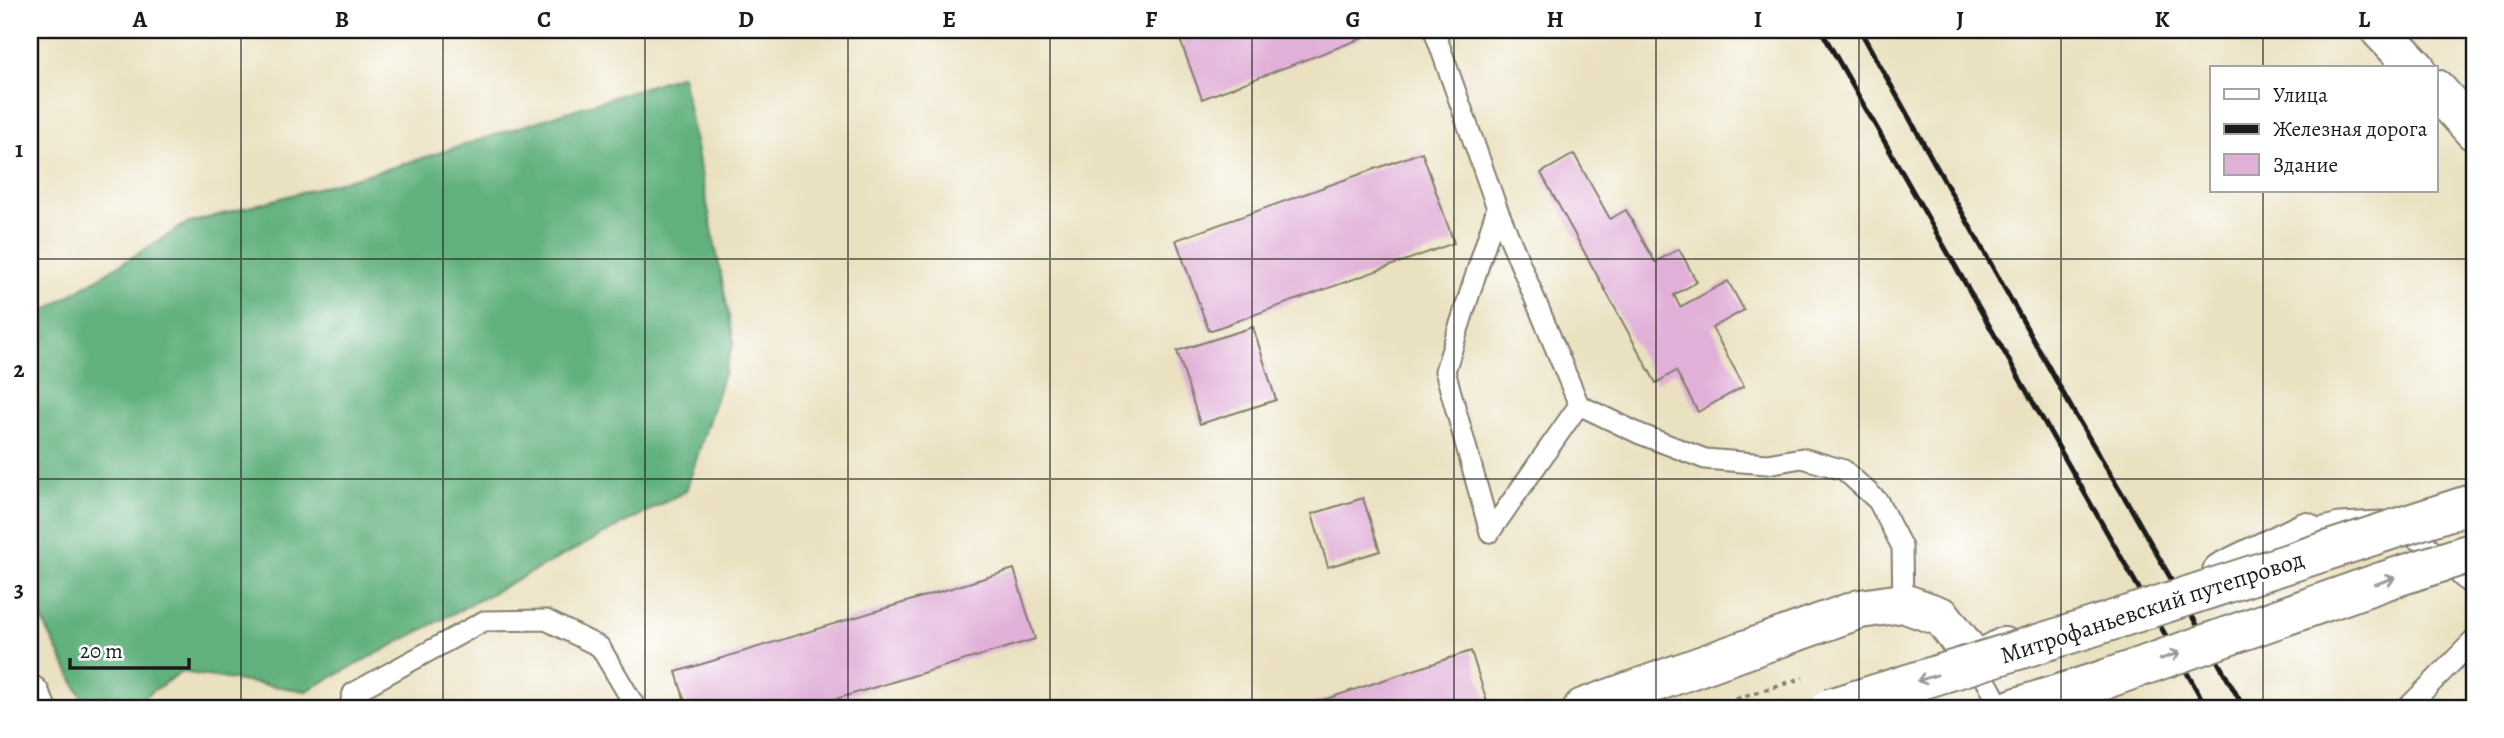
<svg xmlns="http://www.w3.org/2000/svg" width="2504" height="738" font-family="Alegreya,serif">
	<rect width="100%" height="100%" fill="#fff"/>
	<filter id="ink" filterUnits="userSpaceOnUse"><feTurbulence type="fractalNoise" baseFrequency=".0143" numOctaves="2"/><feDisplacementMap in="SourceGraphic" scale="14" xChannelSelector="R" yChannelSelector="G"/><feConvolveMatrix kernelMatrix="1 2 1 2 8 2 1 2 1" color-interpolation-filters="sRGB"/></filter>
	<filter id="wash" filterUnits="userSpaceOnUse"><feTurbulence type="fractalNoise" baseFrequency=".00686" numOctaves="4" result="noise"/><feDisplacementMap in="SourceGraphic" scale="28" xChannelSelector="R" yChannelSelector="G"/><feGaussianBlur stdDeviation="1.57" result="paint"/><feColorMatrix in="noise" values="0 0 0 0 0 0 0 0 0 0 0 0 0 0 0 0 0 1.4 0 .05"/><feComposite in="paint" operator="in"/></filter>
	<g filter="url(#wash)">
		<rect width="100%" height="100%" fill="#eae1c0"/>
		<polygon fill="#61b17d" stroke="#3e664c" stroke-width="2" points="682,75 734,342 686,491 306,691 181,672 128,708 87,708 30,596 30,320 186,224 401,165"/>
		<g id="blocks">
			<g fill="#e1b0d8">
				<polygon points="1198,30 1360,30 1363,38 1202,99 1179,37"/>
				<polygon points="1422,152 1454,243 1209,331 1176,240"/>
				<polygon points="1574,154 1610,219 1626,210 1655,262 1679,249 1697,282 1674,295 1680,307 1728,281 1744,310 1712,328 1744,386 1698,412 1676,371 1656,383 1541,173"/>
				<polygon points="1253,327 1276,400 1200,424 1177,351"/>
				<polygon points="1363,498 1380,551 1328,567 1312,514"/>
				<polygon points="1014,569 1035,639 806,708 687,708 676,672"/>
				<polygon points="1471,651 1489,708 1299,708"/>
			</g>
		</g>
	</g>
	<g filter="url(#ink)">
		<use href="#blocks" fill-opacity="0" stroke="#837e6e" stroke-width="2"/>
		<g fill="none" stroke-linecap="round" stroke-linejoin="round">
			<defs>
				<g id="service">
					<polyline points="1434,30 1497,208 1579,405 1490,532"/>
					<polyline points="1579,405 1640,434 1705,459 1767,464 1802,458 1844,470 1878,501 1902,547 1903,603"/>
					<polyline points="1490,532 1445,371 1497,208"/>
					<polyline points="2305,532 2339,523 2382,521 2426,544 2474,588"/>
					<polyline points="1976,662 2001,708"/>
					<polyline points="349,708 353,693 484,621 546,620 600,647 636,708"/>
					<polyline points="2407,708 2474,640"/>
				</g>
				<g id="minor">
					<polyline points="2222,572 2305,532"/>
					<polyline points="30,695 36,708"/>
					<polyline points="1583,708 1860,609 1903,603 1942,617 1976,662 2004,647"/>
				</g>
				<g id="primary">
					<polyline points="2380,30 2416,68"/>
					<polyline points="2436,89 2474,131"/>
					<polyline points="2014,708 2106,679"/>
				</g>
			</defs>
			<use href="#service" stroke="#837e6e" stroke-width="23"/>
			<use href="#minor" stroke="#837e6e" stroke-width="42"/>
			<use href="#primary" stroke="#837e6e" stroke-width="42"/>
			<use href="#service" stroke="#fff" stroke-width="19"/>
			<use href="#minor" stroke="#fff" stroke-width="38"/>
			<use href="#primary" stroke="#fff" stroke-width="38"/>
			<g stroke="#1c1c1c" stroke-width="5">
				<polyline points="1821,30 2207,708"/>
				<polyline points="1860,30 2076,416 2132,510 2244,708"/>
			</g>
			<defs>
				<g id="primary-bridge">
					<polyline points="2106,679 2384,581 2474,552"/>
					<polyline points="1830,708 2086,629 2474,503"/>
				</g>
			</defs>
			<use href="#primary-bridge" stroke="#837e6e" stroke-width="42" stroke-linecap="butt"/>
			<polyline stroke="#837e6e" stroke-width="4.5" stroke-dasharray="5 5" stroke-linecap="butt" points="1707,708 1803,678"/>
			<use href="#primary-bridge" stroke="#fff" stroke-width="38"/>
		</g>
		<defs><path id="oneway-shaft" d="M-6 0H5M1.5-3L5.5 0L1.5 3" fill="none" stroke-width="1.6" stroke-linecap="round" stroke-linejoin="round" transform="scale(1.75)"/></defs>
		<g stroke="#999">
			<use href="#oneway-shaft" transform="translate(2385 581) rotate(-19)"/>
			<use href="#oneway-shaft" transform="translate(2170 656) rotate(-19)"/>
			<use href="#oneway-shaft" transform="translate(1927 678) rotate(163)"/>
		</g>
	</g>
	<path fill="none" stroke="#1c1c1c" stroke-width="2" stroke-opacity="0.55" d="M 241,30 L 241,708M 443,30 L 443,708M 645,30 L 645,708M 848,30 L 848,708M 1050,30 L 1050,708M 1252,30 L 1252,708M 1454,30 L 1454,708M 1656,30 L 1656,708M 1859,30 L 1859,708M 2061,30 L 2061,708M 2263,30 L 2263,68M 2263,191 L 2263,708M 30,259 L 2474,259M 30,479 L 2474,479"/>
	<g text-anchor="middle" stroke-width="6" stroke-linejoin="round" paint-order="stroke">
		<g font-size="24" fill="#1c1c1c" stroke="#fff">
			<text transform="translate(2152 607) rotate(-18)" y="8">Митрофаньевский путепровод</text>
		</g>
	</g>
	<rect width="2504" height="738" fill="none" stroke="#fff" stroke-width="77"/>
	<rect x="2210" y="66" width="228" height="126" fill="#ffffff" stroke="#a4a4a4" stroke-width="2"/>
	<rect x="2224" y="89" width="35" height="10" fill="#ffffff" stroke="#a4a4a4" stroke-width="2"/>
	<text x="2273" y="102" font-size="21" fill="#1c1c1c">Улица</text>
	<rect x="2224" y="124" width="35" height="10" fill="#1c1c1c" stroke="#a4a4a4" stroke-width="2"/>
	<text x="2273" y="136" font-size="21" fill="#1c1c1c">Железная дорога</text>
	<rect x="2224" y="154" width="35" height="21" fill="#e1b0d8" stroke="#a4a4a4" stroke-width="2"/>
	<text x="2273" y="172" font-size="21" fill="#1c1c1c">Здание</text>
	<path d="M70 658v10h119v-10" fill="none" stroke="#1c1c1c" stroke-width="3.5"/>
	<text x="80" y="658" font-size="21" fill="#1c1c1c" stroke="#ffffff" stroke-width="5" paint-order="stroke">20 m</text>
	<rect x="38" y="38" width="2428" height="662" fill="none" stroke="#1c1c1c" stroke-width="2.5"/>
	<g font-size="23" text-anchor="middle" font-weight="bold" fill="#1c1c1c">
		<text x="140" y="27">A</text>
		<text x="342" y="27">B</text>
		<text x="544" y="27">C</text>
		<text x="746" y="27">D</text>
		<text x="949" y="27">E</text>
		<text x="1151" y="27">F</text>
		<text x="1353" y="27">G</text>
		<text x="1555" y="27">H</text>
		<text x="1758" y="27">I</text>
		<text x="1960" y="27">J</text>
		<text x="2162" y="27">K</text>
		<text x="2364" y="27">L</text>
		<text x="19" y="157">1</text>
		<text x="19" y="377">2</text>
		<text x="19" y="597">3</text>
	</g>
</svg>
